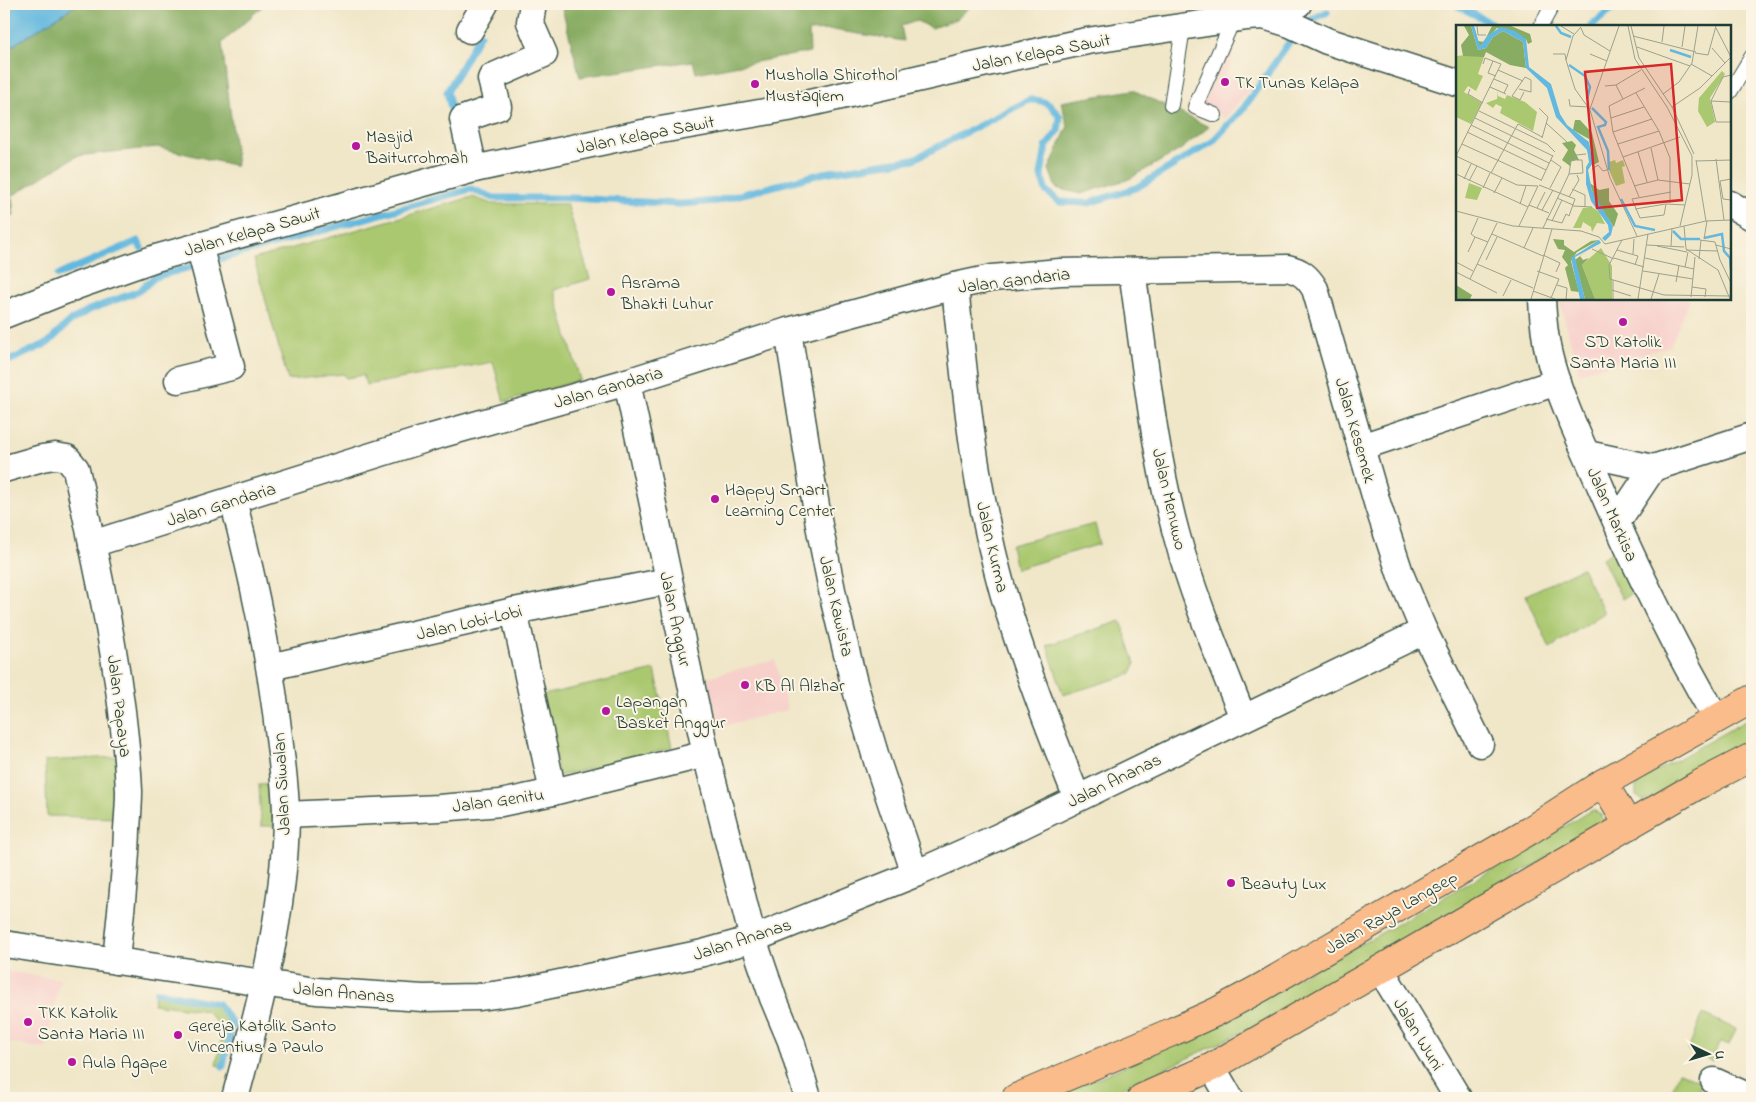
<svg xmlns="http://www.w3.org/2000/svg" width="1756" height="1102" font-family="'Indie Flower',sans-serif">
	<rect width="100%" height="100%" fill="#fcf5e5"/>
	<filter id="ink" filterUnits="userSpaceOnUse"><feTurbulence type="fractalNoise" baseFrequency=".02" numOctaves="2"/><feDisplacementMap in="SourceGraphic" scale="10" xChannelSelector="R" yChannelSelector="G"/><feConvolveMatrix kernelMatrix="1 2 1 2 8 2 1 2 1" color-interpolation-filters="sRGB"/></filter>
	<filter id="wash" filterUnits="userSpaceOnUse"><feTurbulence type="fractalNoise" baseFrequency=".0096" numOctaves="4" result="noise"/><feDisplacementMap in="SourceGraphic" scale="20" xChannelSelector="R" yChannelSelector="G"/><feGaussianBlur stdDeviation="1.12" result="paint"/><feColorMatrix in="noise" values="0 0 0 0 0 0 0 0 0 0 0 0 0 0 0 0 0 1.4 0 .05"/><feComposite in="paint" operator="in"/></filter>
	<g filter="url(#wash)">
		<rect width="100%" height="100%" fill="#f0e6c8"/>
		<g fill="#f7d0cb">
			<polygon points="1230,39 1237,40 1226,75 1251,88 1224,119 1216,112 1201,105"/>
			<polygon points="1559,299 1690,299 1670,346 1579,373"/>
			<polygon points="775,660 787,710 719,727 707,677"/>
			<polygon points="4,971 60,979 46,1049 4,1042"/>
		</g>
		<g fill="#aac870" stroke="#648252">
			<polygon points="472,197 493,204 567,204 590,279 554,290 580,380 504,402 493,362 366,385 363,375 346,378 344,374 288,380 254,259"/>
			<polygon points="1095,524 1100,544 1016,569 1011,545"/>
			<polygon points="1617,549 1638,589 1622,599 1602,558"/>
			<polygon points="1582,568 1604,613 1550,648 1526,595"/>
			<polygon points="1121,621 1135,663 1131,674 1063,695 1047,645"/>
			<polygon points="655,670 672,748 559,776 543,695"/>
			<polygon points="1752,717 1752,740 1651,799 1642,801 1636,795 1636,785 1641,780"/>
			<polygon points="117,757 119,818 47,816 45,761"/>
			<polygon points="273,783 275,826 261,826 259,784"/>
			<polygon points="1593,810 1602,815 1603,820 1603,826 1377,956 1257,1025 1220,1043 1102,1098 1051,1098 1155,1053 1376,936 1543,840 1588,812"/>
			<polygon points="155,994 217,1006 231,1024 221,1066 216,1065 223,1030 207,1011 153,1004"/>
			<polygon points="1703,1014 1736,1029 1729,1045 1722,1042 1719,1042 1712,1061 1688,1050"/>
			<polygon points="1679,1072 1702,1082 1696,1098 1669,1098"/>
		</g>
		<g fill="#87ac62" stroke="#53744b">
			<polygon points="78,4 265,4 222,43 237,166 157,147 77,156 12,196 14,216 4,221 4,51"/>
			<polygon points="561,4 973,4 957,19 932,28 917,21 901,26 904,41 833,30 809,31 810,52 696,73 693,61 580,77"/>
			<polygon points="1133,90 1209,127 1180,150 1129,179 1081,194 1056,188 1049,169 1068,126 1061,102"/>
		</g>
		<polygon fill="#62b8df" stroke="#407a8a" points="4,4 78,4 4,51"/>
		<g fill="none" stroke-linecap="round" stroke-linejoin="round">
			<g stroke="#62b8df" stroke-width="7">
				<polyline points="1454,4 1497,26"/>
				<polyline points="1311,20 1327,12"/>
				<polyline points="1591,26 1618,4"/>
				<polyline points="454,121 447,92 480,34"/>
				<polyline points="58,275 138,241 141,248"/>
				<path d="M 4,363 L 48,343 L 69,322 L 89,310 L 139,291 L 155,277 L 471,189 L 494,198 L 571,198 L 680,204 L 716,201 L 824,173 L 914,159 L 1029,100 C 1044,99 1051,104 1060,117 L 1058,131 L 1046,147 L 1041,175 L 1046,191 L 1060,202 L 1089,203 L 1136,188 L 1212,142 L 1243,109 L 1292,38"/>
				<polyline points="157,992 218,1004 233,1024 223,1066"/>
			</g>
		</g>
	</g>
	<g filter="url(#ink)">
		<g fill="none" stroke-linecap="round" stroke-linejoin="round">
			<defs>
				<g id="lane">
					<polyline points="1541,26 1553,4"/>
					<polyline points="1730,92 1752,56"/>
					<polyline points="1171,105 1183,28"/>
					<polyline points="1215,115 1195,107 1233,20"/>
				</g>
				<g id="street">
					<polyline points="1264,16 1290,24 1327,41 1457,83"/>
					<polyline points="470,30 485,4"/>
					<polyline points="474,169 463,119 498,107 491,79 492,77 544,54 530,22 533,4"/>
					<polyline points="1730,204 1752,217"/>
					<path d="M 1132,271 C 1145,358 1153,448 1176,533 C 1193,596 1219,657 1243,718"/>
					<path d="M 955,286 C 965,389 975,492 1003,592 C 1023,662 1050,730 1077,798"/>
					<path d="M 1542,299 C 1543,320 1545,342 1551,363 C 1563,406 1584,448 1602,490 C 1636,568 1673,644 1716,718"/>
					<polyline points="4,315 79,285 156,258 474,169 643,133 788,108 1004,59 1087,41 1247,17 1264,16 1298,4"/>
					<polyline points="788,331 819,525 835,605 854,683 878,764 915,874"/>
					<polyline points="178,380 231,367 199,245"/>
					<polyline points="627,382 706,754 753,939 773,998 791,1041 808,1098"/>
					<polyline points="1361,447 1557,382"/>
					<polyline points="1587,454 1653,468 1617,522"/>
					<polyline points="1653,468 1752,436"/>
					<path d="M 4,469 L 42,458 L 55,456 L 67,458 L 76,469 C 99,575 124,682 129,791 C 129,804 128,816 127,829 C 126,873 120,917 116,961"/>
					<path d="M 233,500 C 253,578 270,657 279,737 C 282,763 286,790 286,816 C 285,912 260,1006 235,1098"/>
					<path d="M 92,544 L 432,437 L 627,382 L 788,331 L 955,286 L 992,278 L 1060,272 L 1287,268 C 1301,271 1308,277 1315,289 L 1378,506 L 1401,576 L 1424,631 L 1480,744"/>
					<polyline points="514,611 553,792"/>
					<polyline points="270,667 514,611 668,581"/>
					<polyline points="286,815 439,808 501,803 553,792 706,754"/>
					<polyline points="4,944 316,991 423,998 478,997 517,992 703,953 753,939 915,874 996,838 1424,631"/>
					<polyline points="1381,970 1458,1098"/>
					<polyline points="1212,1067 1230,1098"/>
					<polyline points="1714,1081 1752,1098"/>
				</g>
				<g id="primary">
					<polyline points="1603,783 1629,826"/>
					<polyline points="1016,1098 1174,1031 1216,1012 1262,987 1529,831 1603,783 1752,699"/>
					<polyline points="1142,1098 1212,1067 1698,785 1752,757"/>
				</g>
			</defs>
			<use href="#lane" stroke="#3e564a" stroke-width="16"/>
			<use href="#street" stroke="#3e564a" stroke-width="29"/>
			<use href="#primary" stroke="#3e564a" stroke-width="30"/>
			<use href="#lane" stroke="#fff" stroke-width="14"/>
			<use href="#street" stroke="#fff" stroke-width="26"/>
			<use href="#primary" stroke="#fabc8b" stroke-width="28"/>
		</g>
	</g>
	<g fill="#b5179e" stroke="#fcf5e5" stroke-width="2">
		<circle cx="1225" cy="82" r="5"/>
		<circle cx="755" cy="84" r="5"/>
		<circle cx="356" cy="146" r="5"/>
		<circle cx="611" cy="292" r="5"/>
		<circle cx="1623" cy="322" r="5"/>
		<circle cx="715" cy="499" r="5"/>
		<circle cx="745" cy="685" r="5"/>
		<circle cx="606" cy="711" r="5"/>
		<circle cx="1231" cy="883" r="5"/>
		<circle cx="28" cy="1022" r="5"/>
		<circle cx="178" cy="1035" r="5"/>
		<circle cx="72" cy="1062" r="5"/>
	</g>
	<g text-anchor="middle" stroke-width="4" stroke-linejoin="round" paint-order="stroke">
		<g font-size="18" fill="#1f3d34" stroke="#fcf5e5">
			<text transform="translate(1041 52) rotate(-11)" y="6">Jalan Kelapa Sawit</text>
			<text transform="translate(645 134) rotate(-11)" y="6">Jalan Kelapa Sawit</text>
			<text transform="translate(252 231) rotate(-16)" y="6">Jalan Kelapa Sawit</text>
			<text transform="translate(1014 280) rotate(-7)" y="6">Jalan Gandaria</text>
			<text transform="translate(608 387) rotate(-16)" y="6">Jalan Gandaria</text>
			<text transform="translate(1356 430) rotate(74)" y="6">Jalan Kesemek</text>
			<text transform="translate(1170 499) rotate(77)" y="6">Jalan Menuwo</text>
			<text transform="translate(221 504) rotate(-17)" y="6">Jalan Gandaria</text>
			<text transform="translate(1613 514) rotate(66)" y="6">Jalan Markisa</text>
			<text transform="translate(993 547) rotate(77)" y="6">Jalan Kurma</text>
			<text transform="translate(837 606) rotate(77)" y="6">Jalan Kawista</text>
			<text transform="translate(676 619) rotate(78)" y="6">Jalan Anggur</text>
			<text transform="translate(469 622) rotate(-13)" y="6">Jalan Lobi-Lobi</text>
			<text transform="translate(120 706) rotate(83)" y="6">Jalan Papaya</text>
			<text transform="translate(1114 780) rotate(-26)" y="6">Jalan Ananas</text>
			<text transform="translate(281 784) rotate(-93)" y="6">Jalan Siwalan</text>
			<text transform="translate(498 800) rotate(-8)" y="6">Jalan Genitu</text>
			<text transform="translate(1391 912) rotate(-30)" y="6">Jalan Raya Langsep</text>
			<text transform="translate(742 939) rotate(-18)" y="6">Jalan Ananas</text>
			<text transform="translate(344 992) rotate(5)" y="6">Jalan Ananas</text>
			<text transform="translate(1419 1034) rotate(59)" y="6">Jalan Wuni</text>
		</g>
		<g font-size="18" fill="#1f3d34" stroke="#fcf5e5" text-anchor="start">
			<text x="765" y="80">Musholla Shirothol<tspan x="765" dy="21">Mustaqiem</tspan></text>
			<text x="1235" y="88">TK Tunas Kelapa</text>
			<text x="366" y="142">Masjid<tspan x="366" dy="21">Baiturrohmah</tspan></text>
			<text x="621" y="288">Asrama<tspan x="621" dy="21">Bhakti Luhur</tspan></text>
			<text x="1623" y="347" text-anchor="middle">SD Katolik<tspan x="1623" dy="21">Santa Maria III</tspan></text>
			<text x="725" y="495">Happy Smart<tspan x="725" dy="21">Learning Center</tspan></text>
			<text x="755" y="691">KB Al Alzhar</text>
			<text x="616" y="707">Lapangan<tspan x="616" dy="21">Basket Anggur</tspan></text>
			<text x="1241" y="889">Beauty Lux</text>
			<text x="38" y="1018">TKK Katolik<tspan x="38" dy="21">Santa Maria III</tspan></text>
			<text x="188" y="1031">Gereja Katolik Santo<tspan x="188" dy="21">Vincentius a Paulo</tspan></text>
			<text x="82" y="1068">Aula Agape</text>
		</g>
	</g>
	<g transform="translate(1456 25)">
		<rect width="275" height="275" fill="#f0e6c8"/>
		<path d="M 22,29 L 28,32 L 22,49 L 27,51 L 20,66 L 12,61 L 8,67 L 26,78 L 15,99 L 0,92 L 0,31 ZM 266,46 L 269,49 L 254,73 L 259,97 L 251,102 L 242,86 L 243,73 ZM 42,66 L 42,71 L 49,74 L 51,70 L 69,77 L 81,87 L 77,106 L 44,88 L 46,82 L 40,79 L 37,83 L 30,78 L 41,74 ZM 159,135 L 160,138 L 167,135 L 169,141 L 166,142 L 169,158 L 160,161 L 153,145 L 153,137 ZM 13,158 L 26,163 L 21,175 L 9,173 ZM 136,182 L 143,187 L 149,199 L 141,198 L 136,207 L 135,202 L 127,197 L 125,203 L 117,203 L 127,183 ZM 145,223 L 156,241 L 156,274 L 139,274 L 126,240 Z" fill="#aac870"/>
		<path d="M 8,1 L 15,1 L 22,25 L 30,23 L 37,12 L 47,6 L 67,17 L 70,43 L 54,40 L 30,27 L 28,32 L 7,31 L 5,20 L 13,10 ZM 18,1 L 22,16 L 28,17 L 36,1 L 55,1 L 74,9 L 76,17 L 72,19 L 70,14 L 41,3 L 24,21 L 20,18 ZM 119,95 L 124,95 L 136,108 L 143,137 L 137,140 L 133,114 L 117,105 ZM 116,116 L 120,120 L 118,125 L 123,135 L 115,136 L 114,141 L 106,135 L 112,125 L 106,118 ZM 134,158 L 143,165 L 153,163 L 153,176 L 162,189 L 158,202 L 138,173 ZM 97,214 L 108,215 L 108,220 L 118,227 L 135,216 L 143,215 L 121,227 L 115,236 L 123,267 L 115,266 L 109,243 L 112,240 L 106,232 L 109,225 L 102,224 ZM 136,222 L 124,231 L 127,235 L 133,233 L 126,240 L 139,274 L 129,274 L 119,235 ZM 0,260 L 16,270 L 14,274 L 0,274 Z" fill="#87ac62"/>
		<path d="M 15,1 L 18,1 L 24,21 L 32,10 L 45,2 L 59,6 L 70,14 L 73,42 L 95,59 L 104,89 L 111,100 L 133,117 L 137,138 L 132,145 L 136,166 L 157,201 L 155,210 L 149,216 L 146,213 L 153,207 L 152,200 L 135,176 L 130,159 L 130,142 L 133,137 L 131,125 L 100,92 L 91,63 L 70,43 L 67,17 L 47,6 L 37,12 L 30,23 L 22,25 ZM 143,215 L 145,218 L 119,232 L 129,274 L 124,274 L 115,233 Z" fill="#62b8df"/>
		<path fill="none" stroke="#62b8df" stroke-width="2.5" d="M 100,1 L 105,8 L 115,12M 214,25 L 235,32M 113,40 L 129,51 L 134,62 L 131,74M 136,83 L 150,97 L 149,100 L 142,102 L 152,126 L 153,145M 165,174 L 179,201 L 199,205M 217,206 L 225,214 L 244,214M 248,213 L 266,209 L 268,226 L 274,233 L 275,245"/>
		<path fill="none" stroke="#9ca28d" stroke-width="1" d="M 21,1 L 22,10 L 30,10M 105,1 L 118,9M 172,1 L 179,34 L 211,82 L 236,131 L 236,150 L 224,201M 175,1 L 183,33 L 216,82 L 238,129M 125,2 L 117,11 L 110,35 L 119,64 L 134,85 L 154,153 L 181,211M 125,3 L 128,10 L 154,26M 260,3 L 275,32M 177,11 L 240,27M 206,17 L 208,1M 181,22 L 234,41M 226,22 L 229,1M 256,23 L 269,38M 239,28 L 252,30 L 260,1M 97,29 L 109,29 L 110,35M 134,29 L 151,36M 37,36 L 32,48 L 40,51M 235,39 L 256,51M 42,45 L 67,56M 275,50 L 267,52 L 255,76 L 260,97 L 275,97M 38,54 L 52,60 L 48,68M 160,60 L 167,74M 149,61 L 160,60 L 185,45M 34,62 L 50,69M 14,64 L 12,69 L 27,78M 63,64 L 75,67 L 75,55 L 69,52 L 56,71 L 64,75 L 68,67M 180,68 L 203,106 L 214,133 L 214,178M 207,69 L 223,57 L 236,38 L 242,1M 113,74 L 114,81 L 133,82M 255,76 L 275,77M 216,82 L 244,63 L 275,32M 83,83 L 92,92 L 86,113M 134,84 L 163,1M 23,86 L 91,119 L 99,127M 19,93 L 97,131M 155,93 L 188,82M 90,98 L 111,117M 15,100 L 93,138M 11,107 L 90,145M 157,107 L 196,94M 6,119 L 85,155M 162,119 L 203,106M 195,123 L 202,155M 182,127 L 191,157M 0,131 L 45,39 L 29,33 L 27,39M 0,131 L 61,160 L 82,161M 167,132 L 224,112M 260,134 L 268,195M 240,135 L 250,196M 240,136 L 275,135M 136,144 L 142,140 L 147,146 L 151,145M 35,148 L 62,99 L 86,112M 0,149 L 72,182M 113,149 L 127,148 L 126,135 L 121,135M 8,154 L 15,139M 275,154 L 264,156 L 267,174 L 275,175M 13,156 L 21,141M 85,156 L 97,130M 83,160 L 119,174 L 113,191 L 110,189 L 106,198 L 90,194M 178,161 L 202,155 L 234,159M 27,163 L 34,148M 94,163 L 105,142 L 95,135M 116,164 L 129,170 L 129,182M 38,168 L 46,153M 104,168 L 113,149 L 115,136 L 119,135 L 120,130 L 130,129M 113,172 L 123,155 L 121,150M 183,172 L 157,107 L 153,81 L 189,63M 101,173 L 117,180M 64,179 L 70,161M 210,179 L 208,190 L 184,193 L 176,174 L 215,167M 73,180 L 93,188M 117,181 L 136,182M 81,183 L 89,167M 179,184 L 210,179 L 229,180M 86,185 L 97,165M 0,186 L 57,201 L 125,206 L 143,212 L 149,219 L 250,196 L 275,195M 96,196 L 106,175M 63,201 L 82,161M 228,201 L 230,224 L 262,245 L 274,274M 87,203 L 104,168M 36,209 L 87,231M 19,212 L 15,209 L 22,193M 248,214 L 251,196M 166,215 L 153,240 L 154,254 L 208,270 L 275,271M 244,215 L 259,217 L 264,235 L 275,258M 191,220 L 228,222M 260,220 L 275,224M 201,221 L 231,227M 215,221 L 216,203M 68,223 L 77,203M 136,224 L 158,234M 161,225 L 182,231 L 179,240M 230,225 L 262,226M 12,227 L 19,212 L 32,217M 177,229 L 178,214M 87,230 L 104,238 L 100,247M 158,233 L 188,242M 189,233 L 238,244M 243,234 L 245,215M 30,235 L 41,212M 0,237 L 17,246M 21,239 L 77,263M 229,242 L 232,227M 81,246 L 103,254 L 95,273M 187,246 L 237,254M 0,247 L 41,268M 14,254 L 41,198M 220,257 L 223,240M 101,260 L 111,263 L 110,274M 236,262 L 250,264 L 249,272M 156,265 L 175,271M 77,266 L 99,274M 47,271 L 55,255M 235,272 L 239,232M 75,274 L 96,204M 157,274 L 157,255M 182,274 L 192,209M 195,274 L 203,249"/>
		<path fill="#d62828" fill-opacity="0.15" stroke="#d62828" stroke-width="2.5" d="M 215,39 L 226,175 L 141,183 L 129,47 Z"/>
		<rect width="275" height="275" fill="none" stroke="#1f3d34" stroke-width="2.5"/>
	</g>
	<rect width="1756" height="1102" fill="none" stroke="#fcf5e5" stroke-width="20"/>
	<g transform="translate(1708 1054) rotate(95)" stroke="#fcf5e5" stroke-width="4" paint-order="stroke">
	<path d="M0-4L9 19L0 12L-9 19Z" fill="#1f3d34"/>
	<text y="-8" font-size="14" font-weight="bold" text-anchor="middle" fill="#1f3d34">U</text>
	</g>
</svg>
